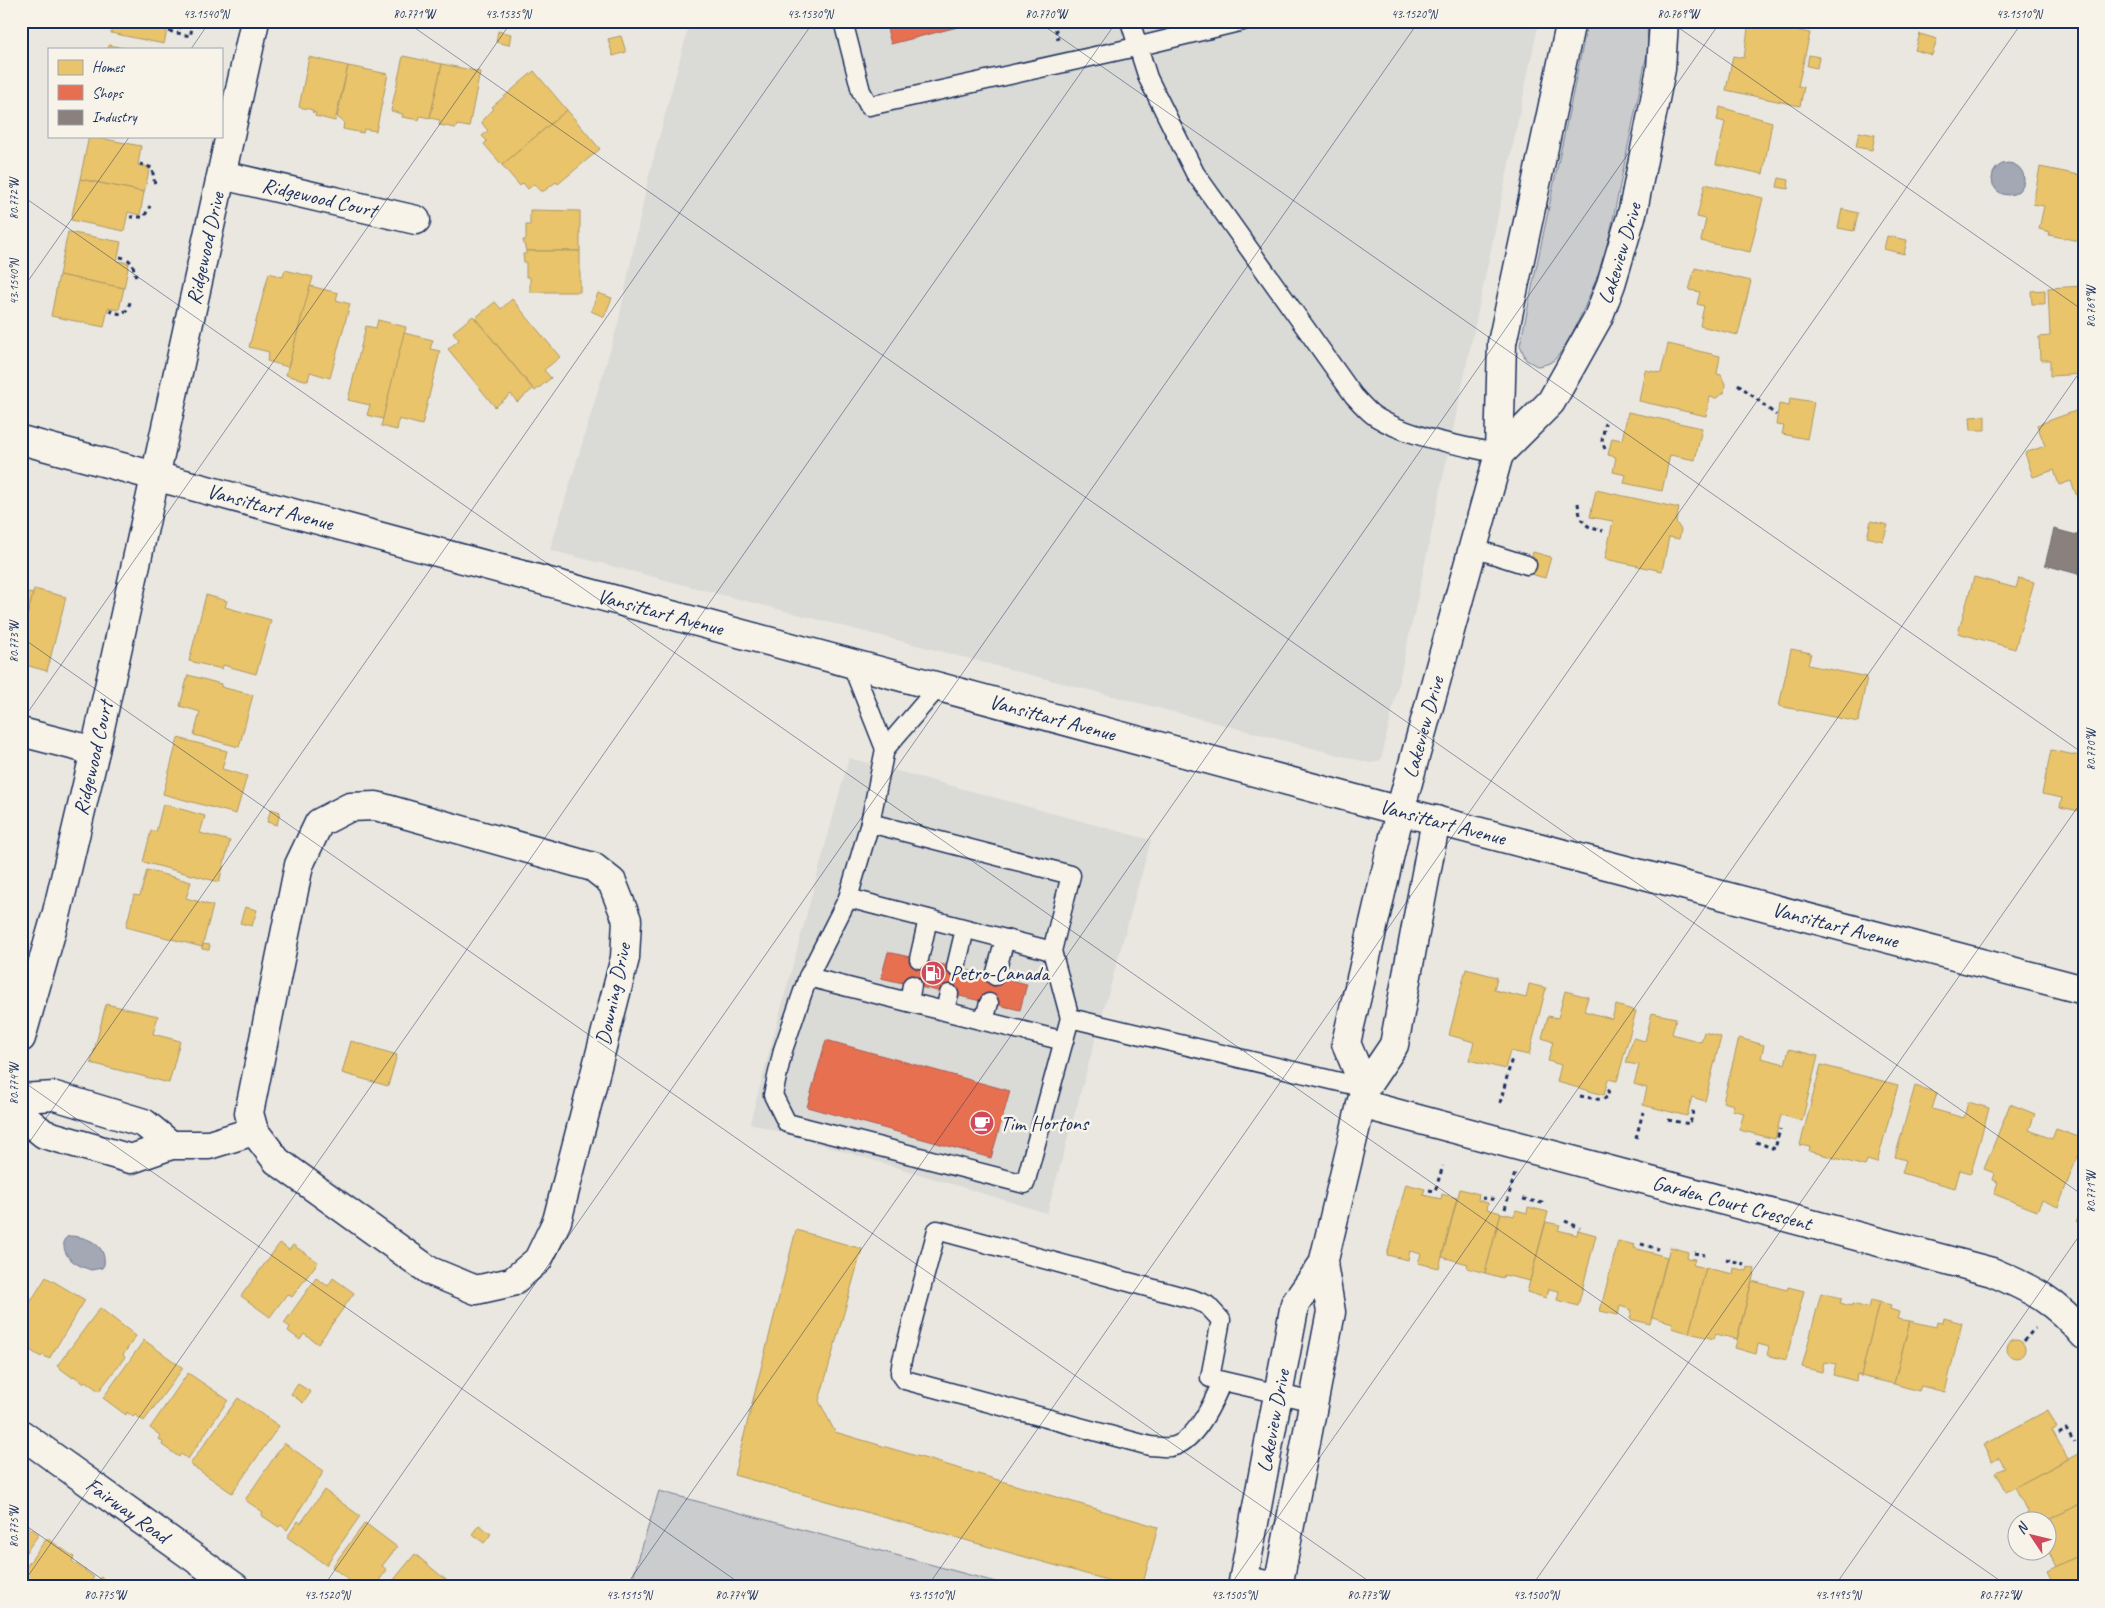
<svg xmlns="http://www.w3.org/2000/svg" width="2105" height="1608" font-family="Caveat,sans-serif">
	<rect width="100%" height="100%" fill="#eae7e0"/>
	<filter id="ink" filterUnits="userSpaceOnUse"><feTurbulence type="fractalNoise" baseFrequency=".02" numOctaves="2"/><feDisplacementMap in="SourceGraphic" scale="10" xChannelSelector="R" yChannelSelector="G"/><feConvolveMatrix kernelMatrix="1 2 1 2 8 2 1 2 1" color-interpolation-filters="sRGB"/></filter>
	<g filter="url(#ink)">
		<g fill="#dadad6">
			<polygon points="690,21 1539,21 1418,596 1381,760 1370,763 550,550 618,324 648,179"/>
			<polygon points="849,758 1151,840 1047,1213 750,1123"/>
		</g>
		<g fill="#cbcccd" stroke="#737e96">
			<path d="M 1588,21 L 1647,21 L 1648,49 L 1606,253 C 1596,280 1574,339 1555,359 C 1550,364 1544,365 1537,366 L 1526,360 L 1520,345 Z"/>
			<polygon points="659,1491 1014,1587 630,1587"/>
		</g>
		<g fill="#a3a8b4" stroke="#6d7892">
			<circle cx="2008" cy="179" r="16"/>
			<path d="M 68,1236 C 86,1236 107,1244 104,1265 L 102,1268 L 91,1270 C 76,1265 62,1258 64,1240 Z"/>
		</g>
		<g fill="#e9c46a" stroke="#ab9766">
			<polygon points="114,21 183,21 181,29 168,26 164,44 111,33"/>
			<polygon points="1749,21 1810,33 1798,86 1804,87 1800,106 1726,90 1733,56 1744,58"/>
			<polygon points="1791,21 1815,21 1814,26"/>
			<polygon points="498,31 511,34 509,45 496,42"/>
			<polygon points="1920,34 1937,39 1932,55 1915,50"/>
			<polygon points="621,36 626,52 613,56 608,39"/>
			<polygon points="109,45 128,49 108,49"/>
			<polygon points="1809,55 1819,57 1817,68 1807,66"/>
			<polygon points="403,56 442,64 430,118 420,116 419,120 402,117 403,114 391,111"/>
			<polygon points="309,57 348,66 335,121 315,116 316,113 312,112 313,110 299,107"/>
			<polygon points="442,64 480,72 469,127 457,125 456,128 439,125 440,120 430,118"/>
			<polygon points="348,66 388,74 376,131 364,129 363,133 343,129 344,122 337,117"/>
			<polygon points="534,71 567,110 502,165 484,144 487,141 482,136 488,131 482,123 483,119 494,109 492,107"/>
			<polygon points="1720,107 1772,122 1763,174 1716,164 1725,122 1717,120"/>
			<polygon points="567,110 600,149 558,184 556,182 544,191 540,191 534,184 528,189 523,183 520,186 502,165"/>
			<polygon points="1859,132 1875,135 1872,150 1856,147"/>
			<polygon points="89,136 141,146 138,165 150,167 144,192 80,179"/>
			<polygon points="2040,167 2084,176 2084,242 2049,235 2050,232 2039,229 2044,206 2033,204"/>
			<polygon points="1779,178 1789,180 1788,189 1777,187"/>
			<polygon points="80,179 144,192 140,215 128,212 124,231 71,220"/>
			<polygon points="1705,184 1763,198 1750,252 1701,241 1706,219 1697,217"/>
			<polygon points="1842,209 1858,213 1854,231 1838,228"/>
			<polygon points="530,210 580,211 580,251 526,251 523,240 526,240 526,225 530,225"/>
			<polygon points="68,232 121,242 117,261 129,263 124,288 59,275"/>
			<polygon points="1887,236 1907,240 1904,254 1884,249"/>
			<polygon points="526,251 580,251 580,292 530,292 530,277 526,277 526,262 524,262 523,254 526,254"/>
			<polygon points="1695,268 1751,281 1738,335 1700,326 1704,306 1697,304 1700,292 1689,290"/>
			<polygon points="285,270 313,277 288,367 267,361 269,352 249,347 269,273 283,277"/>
			<polygon points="59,275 124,288 119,310 108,308 104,327 51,316"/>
			<polygon points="310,286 338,293 336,300 350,304 330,378 310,372 308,381 286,375"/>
			<polygon points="2084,286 2084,374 2050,376 2050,360 2040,360 2039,337 2050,336 2048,288"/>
			<polygon points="2045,290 2045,304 2032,304 2031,291"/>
			<polygon points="598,293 612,298 604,317 591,311"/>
			<polygon points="512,299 560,357 544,370 551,378 535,391 475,318 495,302 501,309"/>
			<polygon points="473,316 533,389 517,402 511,394 495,407 448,349 459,340 453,332"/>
			<polygon points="378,320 406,327 383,419 367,415 370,405 348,400 366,326 376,328"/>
			<polygon points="404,333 433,340 430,349 440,351 422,425 399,419 397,430 381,426"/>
			<polygon points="1668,344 1720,356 1717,374 1721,375 1725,384 1724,393 1716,398 1710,397 1706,416 1639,401 1645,370 1661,373"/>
			<polygon points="1790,398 1814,402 1807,439 1782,434 1784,426 1776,425 1779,404 1789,406"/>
			<polygon points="2084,408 2084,510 2082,510 2071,481 2059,485 2054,470 2033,477 2025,453 2045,446 2037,425"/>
			<polygon points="1628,412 1702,428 1695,460 1670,455 1662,491 1624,483 1626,475 1613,472 1616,457 1608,455 1612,438 1622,440"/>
			<polygon points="1985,416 1985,430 1971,430 1970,417"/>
			<polygon points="1596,490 1679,508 1676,522 1681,530 1679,539 1669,537 1662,571 1605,559 1613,521 1590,517"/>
			<polygon points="1871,521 1888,525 1883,541 1867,537"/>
			<polygon points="1533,552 1551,557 1545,578 1527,573"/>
			<polygon points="1974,577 2016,588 2019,578 2034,582 2015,649 1958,633"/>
			<polygon points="34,589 66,597 47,671 21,664 21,638"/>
			<polygon points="21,591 33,594 21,638"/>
			<polygon points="206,595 227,601 225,607 271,620 256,674 223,665 222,669 189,661"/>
			<polygon points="1791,649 1811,653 1808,665 1867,677 1858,722 1779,706"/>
			<polygon points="188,675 221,684 221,687 253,695 239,747 194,735 200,712 180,706"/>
			<polygon points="178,738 227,751 222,769 247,776 236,814 163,794"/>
			<polygon points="2051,750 2084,757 2084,812 2060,807 2062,798 2042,794"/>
			<polygon points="163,804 205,816 200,833 230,841 219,882 143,862 151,831 156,832"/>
			<polygon points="271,809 280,812 277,825 267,822"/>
			<polygon points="147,870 191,882 186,898 213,906 202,947 126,927 134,895 140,896"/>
			<polygon points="245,907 257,910 252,926 240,923"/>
			<polygon points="203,944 210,945 209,950 202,949"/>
			<polygon points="1466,969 1497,977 1494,990 1526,998 1529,984 1546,988 1529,1055 1510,1051 1505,1069 1469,1060 1474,1042 1449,1035"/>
			<polygon points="1565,991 1588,997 1584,1011 1612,1019 1616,1005 1636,1011 1617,1081 1608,1079 1604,1095 1557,1082 1561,1065 1548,1061 1553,1042 1542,1038 1548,1016 1558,1018"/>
			<polygon points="106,1004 158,1016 153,1034 180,1041 169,1083 91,1063"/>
			<polygon points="1652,1013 1676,1018 1672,1034 1701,1042 1704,1032 1721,1037 1705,1101 1692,1097 1687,1116 1643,1105 1647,1088 1634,1084 1639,1065 1626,1063 1633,1038 1645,1041"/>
			<polygon points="1739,1038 1764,1045 1761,1058 1785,1064 1789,1049 1818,1056 1802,1121 1781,1115 1775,1139 1739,1130 1744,1113 1732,1110 1734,1105 1723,1102"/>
			<polygon points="351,1041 397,1055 388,1086 342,1073"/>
			<polygon points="1821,1065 1898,1085 1877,1163 1867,1160 1865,1166 1809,1151 1810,1147 1800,1145"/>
			<polygon points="1915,1086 1937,1093 1932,1109 1964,1118 1968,1102 1989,1108 1971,1173 1960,1170 1955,1188 1902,1173 1906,1160 1895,1157"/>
			<polygon points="2010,1104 2035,1114 2029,1130 2052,1139 2056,1129 2084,1139 2058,1207 2042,1200 2037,1211 1994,1194 1998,1182 1992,1180 1994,1173 1984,1169"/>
			<polygon points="1406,1184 1425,1189 1423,1195 1441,1199 1442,1194 1457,1198 1439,1268 1418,1263 1421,1254 1410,1251 1408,1260 1387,1255"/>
			<polygon points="1460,1189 1479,1194 1478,1200 1488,1203 1487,1209 1501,1213 1485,1273 1467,1268 1468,1264 1442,1257"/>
			<polygon points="1528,1207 1548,1212 1530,1281 1504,1275 1503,1278 1485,1273 1501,1213 1514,1216 1516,1210 1527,1213"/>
			<polygon points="2084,1211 2084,1228 2076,1221"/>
			<polygon points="1546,1222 1560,1225 1558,1230 1577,1235 1578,1230 1596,1235 1578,1306 1557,1300 1559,1291 1549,1289 1546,1298 1527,1292"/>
			<polygon points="796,1230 862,1249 819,1401 835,1432 1158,1527 1142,1587 1132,1587 734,1475"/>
			<polygon points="1618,1241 1635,1245 1634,1248 1667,1257 1650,1324 1630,1319 1632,1310 1620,1306 1618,1315 1600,1311"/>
			<polygon points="280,1243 289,1250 293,1245 318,1262 292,1297 287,1294 270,1317 241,1296"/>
			<polygon points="1670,1247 1688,1252 1687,1258 1695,1259 1693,1265 1706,1268 1689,1333 1672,1328 1673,1323 1652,1317"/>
			<polygon points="1748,1267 1755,1269 1737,1339 1716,1334 1714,1339 1689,1333 1706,1268 1733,1274 1734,1268 1747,1271"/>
			<polygon points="46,1277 85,1300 49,1359 43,1355 41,1357 25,1347 26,1345 21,1342 21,1317"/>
			<polygon points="316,1278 328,1286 333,1278 354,1293 318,1344 304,1334 300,1340 288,1331 290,1327 284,1323"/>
			<polygon points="1752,1281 1787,1290 1788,1287 1804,1291 1786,1360 1767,1355 1769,1347 1758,1344 1756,1354 1735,1348"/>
			<polygon points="1821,1293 1842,1298 1840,1303 1851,1306 1852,1304 1869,1308 1871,1300 1879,1302 1861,1376 1857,1374 1856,1381 1833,1375 1836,1364 1824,1362 1822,1372 1802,1367"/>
			<polygon points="1879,1302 1891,1305 1890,1309 1899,1312 1897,1319 1910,1321 1894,1384 1861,1376"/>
			<polygon points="100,1308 136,1336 123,1355 125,1357 99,1391 85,1381 83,1383 74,1376 73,1378 57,1366"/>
			<polygon points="1944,1318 1962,1323 1945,1392 1921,1386 1919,1391 1894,1384 1910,1321 1936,1327 1937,1322 1943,1323"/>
			<circle cx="2016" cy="1349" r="9"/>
			<polygon points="144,1340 183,1368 144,1421 135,1415 133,1417 127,1412 126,1415 103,1398"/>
			<polygon points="188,1373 228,1400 188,1459 181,1454 179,1457 162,1445 163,1442 159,1439 161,1436 150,1428"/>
			<polygon points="298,1384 311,1392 303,1403 291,1394"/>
			<polygon points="238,1398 279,1426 232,1493 190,1464"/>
			<polygon points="2048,1410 2057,1428 2052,1430 2068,1459 2006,1492 1995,1472 2005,1468 1999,1458 1992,1462 1983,1445"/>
			<polygon points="284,1443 324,1471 287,1530 281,1525 279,1527 261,1515 263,1512 245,1500"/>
			<polygon points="2078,1454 2084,1465 2084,1478 2080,1480 2084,1488 2084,1501 2048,1521 2028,1520 2025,1515 2028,1513 2015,1487"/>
			<polygon points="324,1490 360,1516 326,1565 287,1537 298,1521 301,1523"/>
			<polygon points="2084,1501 2084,1553 2056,1567 2048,1550 2048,1521"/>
			<polygon points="21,1522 39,1534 21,1559"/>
			<polygon points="365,1523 397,1547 382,1566 387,1570 374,1587 358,1587 332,1567"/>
			<polygon points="479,1525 491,1534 484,1543 472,1534"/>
			<polygon points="47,1538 74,1557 72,1561 94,1577 87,1587 21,1587 21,1574"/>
			<polygon points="2084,1553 2084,1587 2055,1587 2047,1571"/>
			<polygon points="415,1554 452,1585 450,1587 388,1587"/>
			<polygon points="101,1577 116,1587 94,1587"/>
		</g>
		<g fill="#e76f51" stroke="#aa5c55">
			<polygon points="885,21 981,21 891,44"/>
			<polygon points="888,952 1027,984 1020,1010 881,978"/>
			<polygon points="826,1040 1010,1091 991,1158 807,1107"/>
		</g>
		<polygon fill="#8a817c" stroke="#696873" points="2054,529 2084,537 2084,550 2078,574 2045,565"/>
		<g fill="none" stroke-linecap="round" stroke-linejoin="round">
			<defs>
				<g id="lane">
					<polyline points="843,21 861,91 869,106 1136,47 1243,21"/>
					<path d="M 1130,21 L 1148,78 L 1195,173 L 1354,396 C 1361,403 1368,412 1376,417 C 1410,438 1461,445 1499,454"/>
					<polyline points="1473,548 1527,565"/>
					<polyline points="851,663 885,749 939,686"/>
					<polyline points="885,749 870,823 848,898 808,977 783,1050 773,1095 787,1123 1025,1184 1070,1018 1365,1088"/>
					<polyline points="848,898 1052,951 1071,875 870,823"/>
					<polyline points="1052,951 1070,1018"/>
					<polyline points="919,959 928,919"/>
					<polyline points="956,967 965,929"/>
					<polyline points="995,976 1005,939"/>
					<polyline points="808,977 1064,1041"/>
					<polyline points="909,1002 912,985"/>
					<polyline points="945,1009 949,994"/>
					<polyline points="984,1020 989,1003"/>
					<path d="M 1222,1381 C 1214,1401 1195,1444 1170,1447 C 1164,1448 1156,1446 1150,1446 L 905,1380 L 900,1373 L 902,1360 L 937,1230 L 1195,1300 L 1207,1305 L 1221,1320 L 1210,1378 L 1314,1402"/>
					<polyline points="1245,1575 1287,1585"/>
				</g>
				<g id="street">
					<path id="s1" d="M 222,175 L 416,220"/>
					<polyline points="21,732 95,751"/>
					<polygon points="376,806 593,867 612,882 627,920 625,958 557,1221 538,1260 512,1282 476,1290 430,1271 277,1161 254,1131 249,1113 299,865 319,823 350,807"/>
					<path id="s2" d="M 21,1038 L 57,912 L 95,751 L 255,21"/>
					<polyline points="21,1098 55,1096 144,1123 171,1145"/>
					<path id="s3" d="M 1361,1104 L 1992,1272 C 2032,1289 2056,1301 2084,1335"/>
					<polyline points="21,1115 44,1134 131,1159 171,1145 209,1145 254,1131"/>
					<path id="s4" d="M 21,1434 L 235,1587"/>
				</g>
				<g id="secondary">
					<path id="s5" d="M 1499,454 L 1551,402 L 1598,318 L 1611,284 L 1633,210 L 1661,69 L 1664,21"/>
					<path id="s6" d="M 1365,1088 L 1346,1043 L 1400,811 L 1499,454 L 1502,343 L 1571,21"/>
					<path id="s7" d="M 1242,1587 L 1295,1304 L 1323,1264 L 1365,1088 L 1394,1045 L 1436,820"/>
					<polyline points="1278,1587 1331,1312 1323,1264"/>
				</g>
				<g id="primary">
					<path id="s8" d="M 21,440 L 1400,811 L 2084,990"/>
				</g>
			</defs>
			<use href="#lane" stroke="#1b2f5e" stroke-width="21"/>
			<use href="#street" stroke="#1b2f5e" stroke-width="31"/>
			<use href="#secondary" stroke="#1b2f5e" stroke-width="31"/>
			<use href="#primary" stroke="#1b2f5e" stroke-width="31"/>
			<g stroke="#1b2f5e" stroke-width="3" stroke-dasharray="4 4" stroke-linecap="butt">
				<polyline points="1054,21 1058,40"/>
				<polyline points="169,31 190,36 193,25"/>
				<polyline points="140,164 152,168 155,185"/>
				<polyline points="130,217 144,217 150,206"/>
				<path d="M 120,257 C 133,259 133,266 136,277"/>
				<polyline points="109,311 121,314 127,310 131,300"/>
				<polyline points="1738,384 1776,415"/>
				<polyline points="1605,449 1602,441 1605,423"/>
				<path d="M 1578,503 C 1580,522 1584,527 1603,531"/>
				<polyline points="1580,1096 1602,1100 1607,1097 1610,1086"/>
				<polyline points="1500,1103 1512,1058"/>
				<polyline points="1668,1120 1690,1124 1694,1107"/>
				<polyline points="1636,1138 1643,1112"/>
				<polyline points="1756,1142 1775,1149 1780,1129"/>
				<polyline points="1429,1190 1435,1191 1443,1166"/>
				<polyline points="1482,1198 1497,1200"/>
				<polyline points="1523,1199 1542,1203 1544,1207"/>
				<polyline points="1505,1209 1515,1173"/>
				<polyline points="1565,1221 1580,1228"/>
				<polyline points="1641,1244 1658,1249"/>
				<polyline points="1694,1253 1705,1255"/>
				<polyline points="1726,1259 1744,1264"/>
				<polyline points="2024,1341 2035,1328"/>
				<polyline points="2059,1434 2066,1429 2074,1443"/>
			</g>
			<use href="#lane" stroke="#f7f3e8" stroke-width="18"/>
			<use href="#street" stroke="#f7f3e8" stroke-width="28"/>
			<use href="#secondary" stroke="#f7f3e8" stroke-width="28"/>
			<use href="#primary" stroke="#f7f3e8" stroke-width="28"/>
		</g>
	</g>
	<path fill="none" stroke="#1b2f5e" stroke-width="1" stroke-opacity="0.45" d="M 405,21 L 2084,1196M 1037,21 L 2084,754M 1669,21 L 2084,311M 191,49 L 210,21M 21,195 L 2009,1587M 21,291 L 130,136M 21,637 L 1377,1587M 21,722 L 512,21M 21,1080 L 745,1587M 21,1154 L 814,21M 21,1522 L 113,1587M 21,1586 L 1117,21M 323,1587 L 1419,21M 625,1587 L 1721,21M 927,1587 L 2023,21M 1229,1587 L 2084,366M 1531,1587 L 2084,798M 1834,1587 L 2084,1229"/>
	<defs>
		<symbol id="fuel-disc" viewBox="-11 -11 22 22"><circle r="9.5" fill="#d1495b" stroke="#f7f3e8"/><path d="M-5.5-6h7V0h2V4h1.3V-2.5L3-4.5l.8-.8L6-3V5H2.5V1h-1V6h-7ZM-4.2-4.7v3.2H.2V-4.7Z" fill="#fff"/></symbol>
		<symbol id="cafe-disc" viewBox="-11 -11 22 22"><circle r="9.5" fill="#d1495b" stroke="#f7f3e8"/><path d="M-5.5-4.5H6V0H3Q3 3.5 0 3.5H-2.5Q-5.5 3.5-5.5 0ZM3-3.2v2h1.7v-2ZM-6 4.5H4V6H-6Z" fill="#fff"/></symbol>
	</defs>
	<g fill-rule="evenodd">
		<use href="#fuel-disc" x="919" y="959" width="28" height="28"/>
		<use href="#cafe-disc" x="968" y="1109" width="28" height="28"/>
	</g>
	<g text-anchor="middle" stroke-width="5" stroke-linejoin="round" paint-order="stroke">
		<g font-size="21" fill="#1b2f5e" stroke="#f7f3e8">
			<text dy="7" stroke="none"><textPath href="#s1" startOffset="100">Ridgewood Court</textPath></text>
			<text dy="7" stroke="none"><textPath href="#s2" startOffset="811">Ridgewood Drive</textPath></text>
			<text dy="7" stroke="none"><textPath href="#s5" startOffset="238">Lakeview Drive</textPath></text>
			<text dy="7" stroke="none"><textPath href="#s8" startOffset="258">Vansittart Avenue</textPath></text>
			<text dy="7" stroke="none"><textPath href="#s8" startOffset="662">Vansittart Avenue</textPath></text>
			<text dy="7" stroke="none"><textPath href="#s8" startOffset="1068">Vansittart Avenue</textPath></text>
			<text dy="7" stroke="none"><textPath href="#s6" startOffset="374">Lakeview Drive</textPath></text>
			<text dy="7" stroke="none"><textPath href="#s2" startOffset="289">Ridgewood Court</textPath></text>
			<text dy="7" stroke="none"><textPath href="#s8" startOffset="1472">Vansittart Avenue</textPath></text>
			<text dy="7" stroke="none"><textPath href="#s8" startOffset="1878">Vansittart Avenue</textPath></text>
			<text transform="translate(613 994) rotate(-78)" y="7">Downing Drive</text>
			<text dy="7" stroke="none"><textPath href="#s3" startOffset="384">Garden Court Crescent</textPath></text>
			<text dy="7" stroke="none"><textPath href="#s7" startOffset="169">Lakeview Drive</textPath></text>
			<text dy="7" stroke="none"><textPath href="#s4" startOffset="131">Fairway Road</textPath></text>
		</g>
		<g font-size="21" fill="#1b2f5e" stroke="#f7f3e8" text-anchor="start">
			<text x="950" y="980">Petro-Canada</text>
			<text x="1000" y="1130">Tim Hortons</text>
		</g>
	</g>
	<rect width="2105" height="1608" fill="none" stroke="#f7f3e8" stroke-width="55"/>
	<rect x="48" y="48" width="175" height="90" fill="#f7f3e8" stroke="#9fa5b1"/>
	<rect x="58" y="60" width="25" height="15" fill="#e9c46a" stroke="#9fa5b1"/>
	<text x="92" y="72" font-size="15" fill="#1b2f5e">Homes</text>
	<rect x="58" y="85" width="25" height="15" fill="#e76f51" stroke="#9fa5b1"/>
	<text x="92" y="98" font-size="15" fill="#1b2f5e">Shops</text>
	<rect x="58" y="110" width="25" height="15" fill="#8a817c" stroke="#9fa5b1"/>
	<text x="92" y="122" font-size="15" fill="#1b2f5e">Industry</text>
	<g transform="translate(2032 1536) rotate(305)"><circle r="24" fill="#f7f3e8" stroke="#9fa5b1"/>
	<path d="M0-4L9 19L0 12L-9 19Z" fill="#d1495b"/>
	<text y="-8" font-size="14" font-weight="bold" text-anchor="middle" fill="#1b2f5e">N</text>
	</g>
	<rect x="28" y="28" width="2050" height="1552" fill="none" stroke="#1b2f5e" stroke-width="2"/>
	<g font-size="12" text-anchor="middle" fill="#1b2f5e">
		<text x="206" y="18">43.1540°N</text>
		<text x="414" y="18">80.771°W</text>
		<text x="508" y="18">43.1535°N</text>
		<text x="810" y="18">43.1530°N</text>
		<text x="1046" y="18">80.770°W</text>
		<text x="1414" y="18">43.1520°N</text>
		<text x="1678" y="18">80.769°W</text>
		<text x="2019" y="18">43.1510°N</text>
		<text transform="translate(14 199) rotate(-90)" y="4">80.772°W</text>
		<text transform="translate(14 282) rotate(-90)" y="4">43.1540°N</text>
		<text transform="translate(2091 307) rotate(-90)" y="4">80.769°W</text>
		<text transform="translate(14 642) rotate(-90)" y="4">80.773°W</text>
		<text transform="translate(2091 750) rotate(-90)" y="4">80.770°W</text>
		<text transform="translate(14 1084) rotate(-90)" y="4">80.774°W</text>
		<text transform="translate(2091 1192) rotate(-90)" y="4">80.771°W</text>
		<text transform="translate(14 1527) rotate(-90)" y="4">80.775°W</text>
		<text x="105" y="1599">80.775°W</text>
		<text x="327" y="1599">43.1520°N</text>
		<text x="629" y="1599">43.1515°N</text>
		<text x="736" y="1599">80.774°W</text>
		<text x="931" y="1599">43.1510°N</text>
		<text x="1234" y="1599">43.1505°N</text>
		<text x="1368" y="1599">80.773°W</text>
		<text x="1536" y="1599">43.1500°N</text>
		<text x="1838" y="1599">43.1495°N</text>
		<text x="2000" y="1599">80.772°W</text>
	</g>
</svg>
